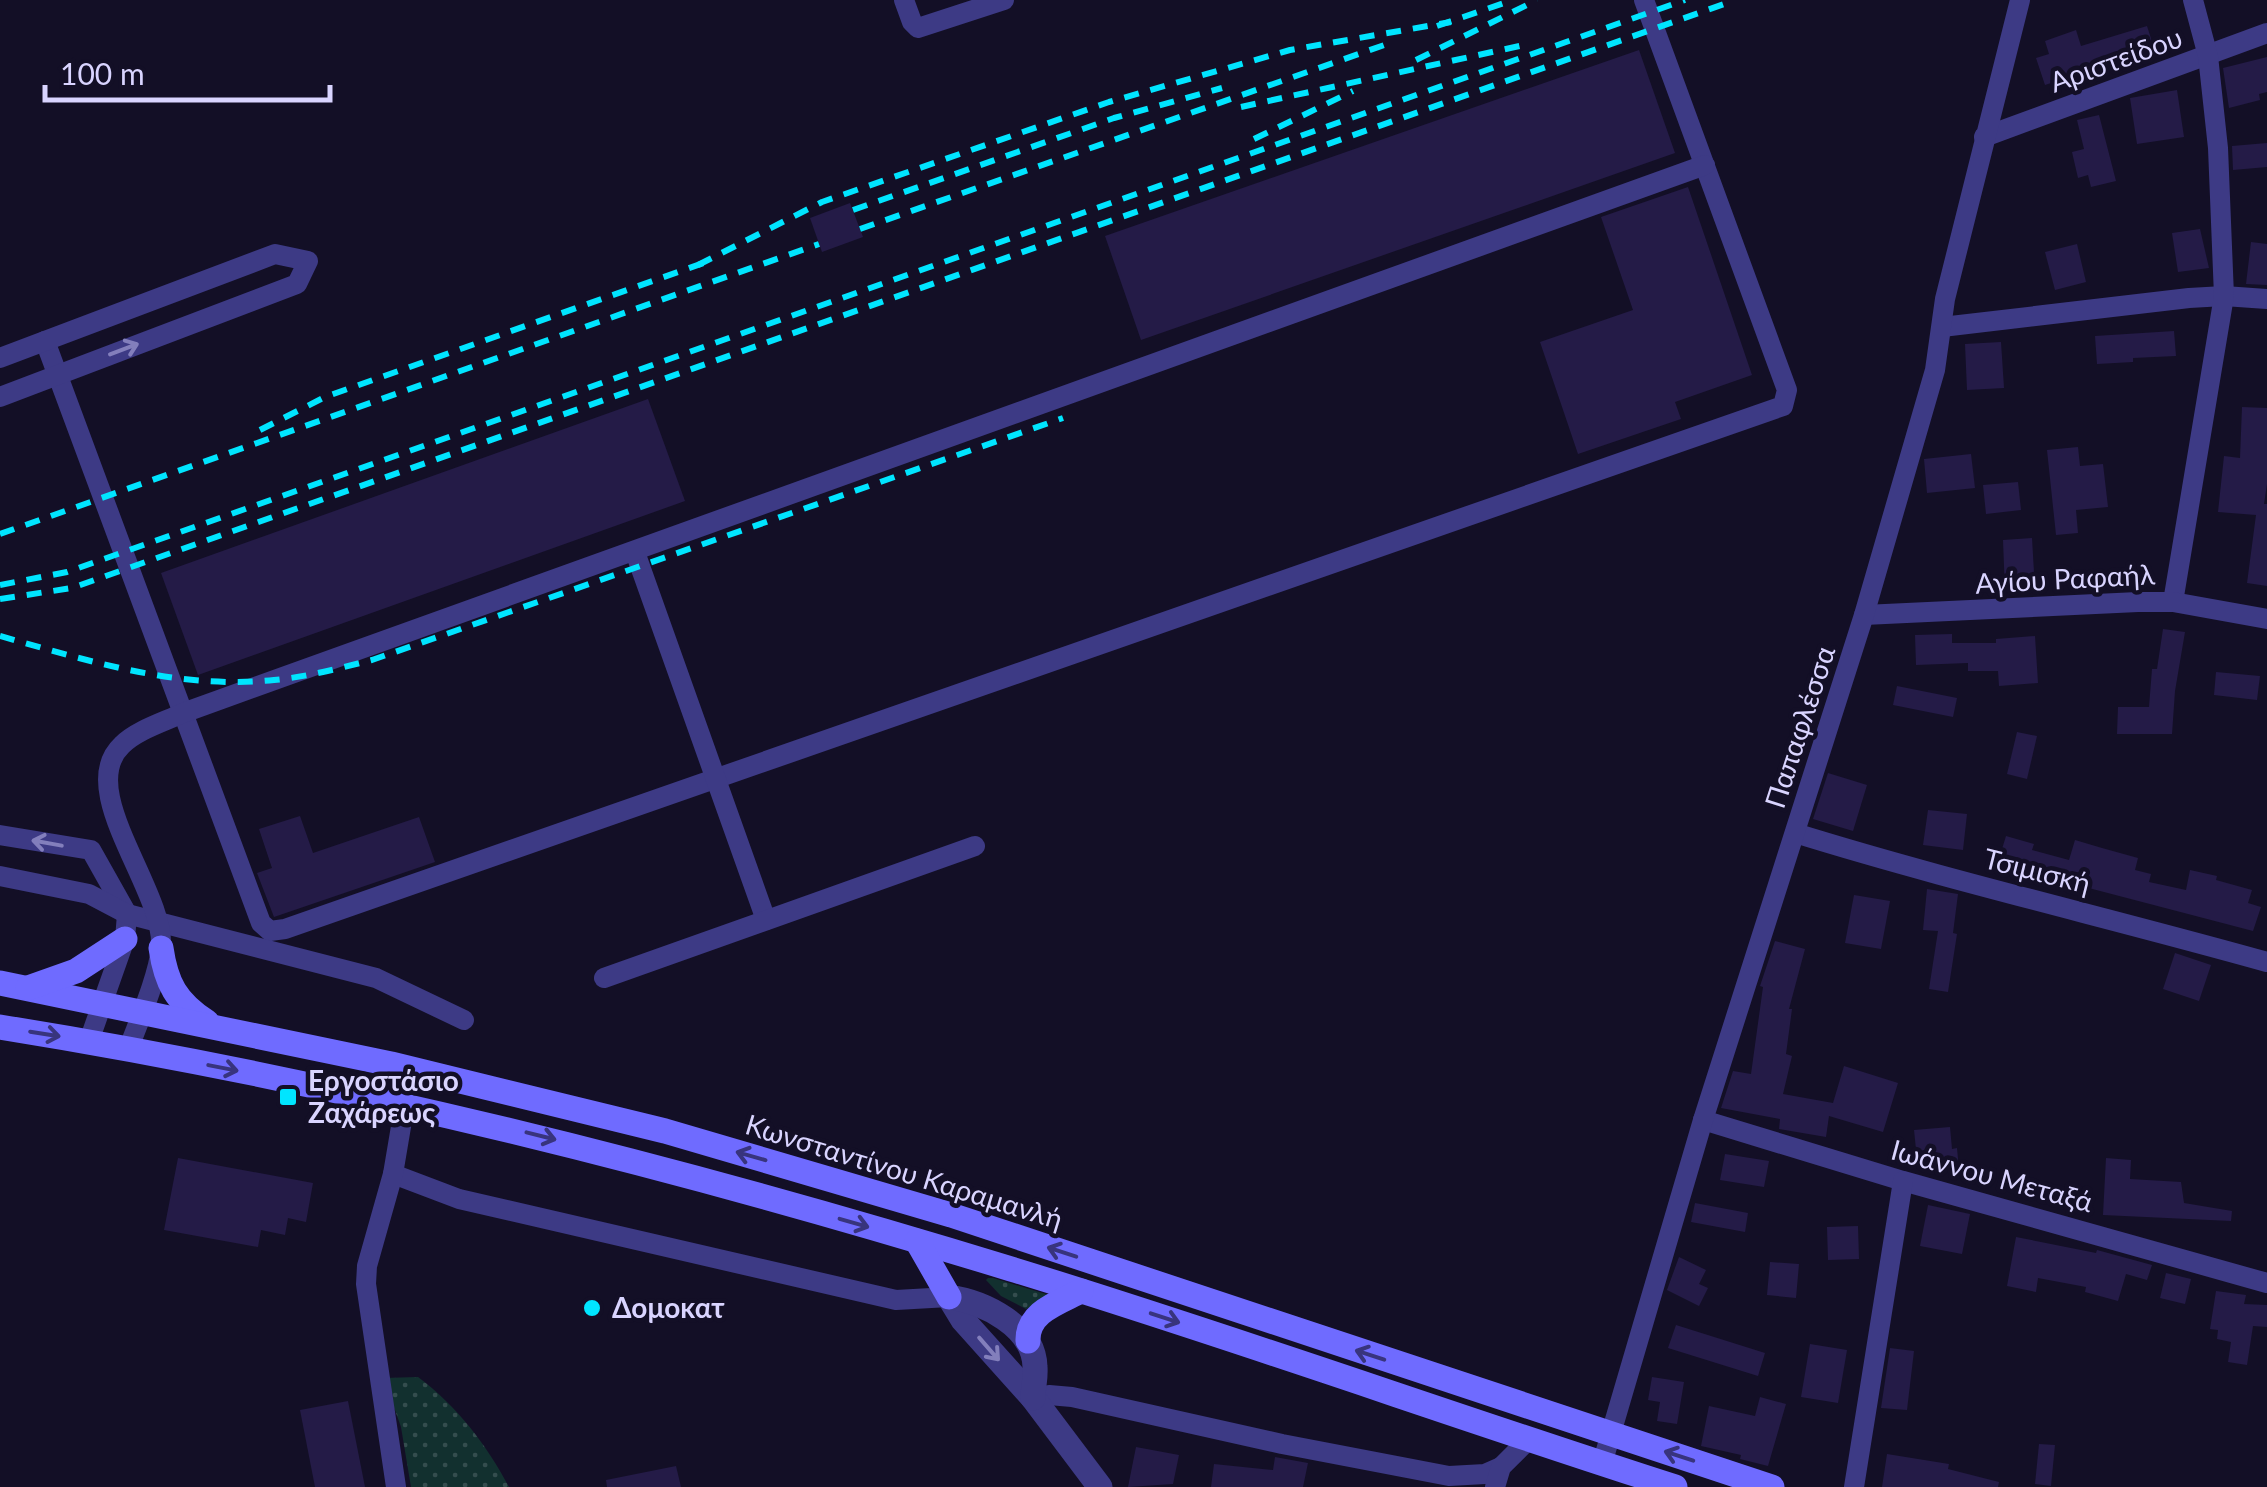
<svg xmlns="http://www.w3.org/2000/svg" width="2267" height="1487" font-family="Lato,sans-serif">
	<defs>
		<pattern id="grass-dots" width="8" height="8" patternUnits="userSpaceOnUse" patternTransform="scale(2.5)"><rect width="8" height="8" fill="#12302f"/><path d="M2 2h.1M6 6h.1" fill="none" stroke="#344d4e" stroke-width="1.8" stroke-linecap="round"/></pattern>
	</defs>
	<rect width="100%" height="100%" fill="#130f26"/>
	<g fill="url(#grass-dots)">
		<polygon points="988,1278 993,1278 1052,1296 1026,1309 1001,1296 986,1280"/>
		<path d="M 418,1377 C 457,1406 486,1444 509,1487 L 411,1487 L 401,1427 L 395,1410 L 388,1402 L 384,1378 Z"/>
	</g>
	<g fill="#241b47">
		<polygon points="2147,26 2156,54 2116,67 2115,62 2045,85 2036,58 2049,54 2045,41 2076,30 2081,46"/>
		<polygon points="1639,50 1675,153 1141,340 1105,236"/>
		<polygon points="2267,57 2267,92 2259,94 2260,100 2229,108 2223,68"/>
		<polygon points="2177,90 2184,137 2137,144 2130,98"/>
		<polygon points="2099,115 2116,181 2091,187 2088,175 2078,178 2072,152 2084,149 2077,120"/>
		<polygon points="2267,143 2267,167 2233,170 2232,146"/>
		<polygon points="1688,187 1752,375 1675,402 1681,419 1578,454 1540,342 1633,310 1601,217"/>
		<polygon points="850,203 863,237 822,252 810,218"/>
		<polygon points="2200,229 2209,268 2178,272 2172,233"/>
		<polygon points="2251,242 2267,244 2267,285 2246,284"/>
		<polygon points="2077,244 2086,282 2055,290 2045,252"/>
		<polygon points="2174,331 2176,356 2133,358 2133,362 2097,364 2095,336"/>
		<polygon points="2001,342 2004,388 1967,390 1965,344"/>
		<polygon points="648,399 685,501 198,675 161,573"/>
		<polygon points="2242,407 2267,408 2267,484 2264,504 2267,504 2267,586 2247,583 2256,515 2218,512 2224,456 2240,458"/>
		<polygon points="2078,447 2080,466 2103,464 2108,507 2076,510 2078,533 2056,535 2047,450"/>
		<polygon points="1971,454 1975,488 1927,493 1924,459"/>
		<polygon points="2018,482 2021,510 1986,514 1983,485"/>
		<polygon points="2032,538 2035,590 2005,592 2003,540"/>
		<polygon points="2163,629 2185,632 2175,691 2172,734 2117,734 2118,707 2149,707 2152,669 2157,669"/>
		<polygon points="1952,634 1952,643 1996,643 1996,639 2035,636 2038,683 1999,686 1998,671 1968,671 1968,663 1916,665 1915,635"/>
		<polygon points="2216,672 2260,676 2257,700 2214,695"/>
		<polygon points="1897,686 1957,698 1953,717 1893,705"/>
		<polygon points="2017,732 2037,736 2027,779 2007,774"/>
		<polygon points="1828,773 1867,785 1853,831 1813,819"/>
		<polygon points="1928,810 1967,814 1963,850 1923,845"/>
		<polygon points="300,816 313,853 419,817 435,862 274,917 257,873 272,868 259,829"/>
		<polygon points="2006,836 2034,844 2032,850 2069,860 2075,840 2102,848 2138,858 2135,870 2151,874 2149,882 2186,890 2190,870 2217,876 2216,880 2252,890 2248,903 2261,907 2253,931 2062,881 2065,874 2028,865 2026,873 1987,862 1991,846 2002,849"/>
		<polygon points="1927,889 1958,894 1953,933 1957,934 1948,992 1929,989 1938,931 1923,930"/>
		<polygon points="1854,895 1890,901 1881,949 1845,943"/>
		<polygon points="1775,941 1805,949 1789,1009 1792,1009 1786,1054 1792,1056 1783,1094 1833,1103 1844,1066 1898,1083 1883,1132 1829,1116 1826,1137 1779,1129 1780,1119 1721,1108 1733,1071 1751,1074 1763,987 1760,986"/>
		<polygon points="2175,953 2211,965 2199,1001 2163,989"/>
		<polygon points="1950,1127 1952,1149 1957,1148 1959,1170 1936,1172 1935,1158 1917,1159 1914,1130"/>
		<polygon points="1725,1154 1769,1161 1764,1187 1720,1180"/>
		<polygon points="178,1158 313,1183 306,1222 288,1218 285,1235 261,1230 258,1247 164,1230"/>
		<polygon points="2106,1158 2131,1160 2130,1179 2181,1182 2184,1203 2232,1211 2231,1221 2103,1215"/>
		<polygon points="1695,1203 1748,1213 1745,1232 1691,1222"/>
		<polygon points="1928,1205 1970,1214 1962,1254 1920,1246"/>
		<polygon points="1858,1226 1859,1259 1828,1260 1827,1227"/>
		<polygon points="2016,1237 2096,1253 2097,1250 2152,1265 2147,1280 2126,1274 2118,1301 2085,1292 2086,1287 2038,1278 2036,1292 2007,1286"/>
		<polygon points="1679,1257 1706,1270 1699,1284 1708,1288 1699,1306 1667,1290"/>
		<polygon points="1770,1262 1799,1264 1796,1298 1767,1295"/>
		<polygon points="2166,1273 2191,1279 2185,1304 2160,1298"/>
		<polygon points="2216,1291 2246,1295 2244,1304 2267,1305 2267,1327 2253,1326 2247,1365 2228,1362 2231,1342 2217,1339 2218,1330 2210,1329"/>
		<polygon points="1676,1325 1765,1353 1758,1376 1668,1348"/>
		<polygon points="1810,1344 1847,1350 1838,1403 1801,1397"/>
		<polygon points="1890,1348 1914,1351 1907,1410 1881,1408"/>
		<polygon points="1652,1377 1684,1382 1677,1424 1657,1421 1660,1402 1648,1400"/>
		<polygon points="1760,1397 1786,1404 1768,1466 1740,1459 1741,1455 1701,1446 1709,1406 1755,1416"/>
		<polygon points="348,1401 365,1487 315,1487 300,1410"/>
		<polygon points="2039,1444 2055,1445 2051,1486 2035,1484"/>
		<polygon points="1136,1447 1179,1455 1173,1484 1128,1487"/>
		<polygon points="1887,1454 1949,1464 1948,1469 1999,1482 1998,1487 1882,1487"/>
		<polygon points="1275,1457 1308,1463 1303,1487 1211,1487 1214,1464 1273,1470"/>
		<polygon points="676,1466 681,1487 607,1487 606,1480"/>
	</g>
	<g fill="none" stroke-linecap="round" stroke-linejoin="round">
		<g stroke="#3d3a85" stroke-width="20">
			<polyline points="904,0 912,22 918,28 1004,0"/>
			<polyline points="1984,137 2267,33"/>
			<polyline points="1942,327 2189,298 2224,296 2267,299"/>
			<polyline points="45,341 261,923 270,931 285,929 1783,406 1787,390 1644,0"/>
			<polyline points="0,358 275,254 308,261 297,284 0,397"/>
			<polyline points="635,552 766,920"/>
			<polyline points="2173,602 2224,296 2218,148 2208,56 2193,0"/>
			<polyline points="1864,615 2138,602 2173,602 2267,619"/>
			<path d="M 1795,833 C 1950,881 2110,918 2267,962"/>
			<polyline points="0,835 91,850 127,914 125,939 89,1041"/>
			<polyline points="0,876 89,894 127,914 376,978 464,1020"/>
			<polyline points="604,978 975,846"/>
			<path d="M 128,1050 C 138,1023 159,975 161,947 C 165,890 74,790 122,745 C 137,730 164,722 183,713 L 1705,165"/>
			<polyline points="1703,1120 1903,1181 2267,1283"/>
			<polyline points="393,1174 459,1199 896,1300 949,1297"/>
			<polyline points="1033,1398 1049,1395 1072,1397 1282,1444 1449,1476 1485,1474 1501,1467"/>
			<polyline points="1602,1464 1703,1120 1864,615 1935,370 1945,299 2020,0"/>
			<polyline points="396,1487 366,1284 367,1266 393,1174 405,1103"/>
			<polyline points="1495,1487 1501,1467 1529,1439"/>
			<polyline points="1854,1487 1903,1181"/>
		</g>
		<g stroke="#3d3a85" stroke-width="25">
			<polyline points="949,1297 963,1320 1033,1398 1100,1487"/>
			<path d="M 949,1297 C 984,1302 1034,1326 1035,1367 C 1036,1377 1033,1388 1033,1398"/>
		</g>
		<g stroke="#6f6bff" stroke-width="25">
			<path d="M 161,948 C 166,983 176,1002 207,1022"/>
			<polyline points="0,983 391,1064 665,1131 951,1215 1772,1487"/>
			<polyline points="28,988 76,971 125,939"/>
			<path d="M 0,1027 C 343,1082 679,1167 1011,1269 C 1234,1337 1453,1416 1675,1487"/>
			<polyline points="917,1241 949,1297"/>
			<path d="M 1028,1341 C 1027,1312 1058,1303 1081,1291"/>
		</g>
		<g stroke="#00e5ff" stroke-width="6" stroke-dasharray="15 12" stroke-linecap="butt">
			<polyline points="1437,26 1513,0"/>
			<polyline points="1416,60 1537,0"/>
			<polyline points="1241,107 1524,45"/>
			<polyline points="1254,139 1353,91"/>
			<polyline points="853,210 1114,118 1222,88"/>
			<polyline points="860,229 1390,43"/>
			<polyline points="698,265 822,202 1109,102 1290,50 1451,22"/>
			<polyline points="260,430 325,397 709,261"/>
			<polyline points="0,534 819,244"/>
			<polyline points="0,585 67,572 1685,0"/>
			<polyline points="0,599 72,588 1727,3"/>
			<path d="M 0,636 C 89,661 179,690 274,680 C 307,677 340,668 372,660 L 1063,418"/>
		</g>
	</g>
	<defs><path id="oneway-shaft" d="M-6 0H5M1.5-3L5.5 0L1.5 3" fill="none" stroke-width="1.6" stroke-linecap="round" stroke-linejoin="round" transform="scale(2.5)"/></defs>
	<g stroke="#837fbc">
		<use href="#oneway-shaft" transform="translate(124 349) rotate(-21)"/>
		<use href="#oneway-shaft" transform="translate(47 843) rotate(-170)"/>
		<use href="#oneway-shaft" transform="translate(989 1349) rotate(49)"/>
	</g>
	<g stroke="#38347d">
		<use href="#oneway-shaft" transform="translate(45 1034) rotate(9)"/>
		<use href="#oneway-shaft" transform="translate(223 1068) rotate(11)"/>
		<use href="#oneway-shaft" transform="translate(541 1136) rotate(14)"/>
		<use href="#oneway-shaft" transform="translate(751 1156) rotate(-164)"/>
		<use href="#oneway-shaft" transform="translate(854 1223) rotate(16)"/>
		<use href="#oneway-shaft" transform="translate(1062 1252) rotate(-162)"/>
		<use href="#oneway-shaft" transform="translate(1165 1318) rotate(18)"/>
		<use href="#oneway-shaft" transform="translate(1370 1355) rotate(-162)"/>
		<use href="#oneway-shaft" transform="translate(1679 1456) rotate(-162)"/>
	</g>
	<g fill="#00e5ff" stroke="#130f26" stroke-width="4">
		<rect x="278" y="1087" width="20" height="20" rx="5"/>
		<circle cx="592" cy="1308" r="10"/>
	</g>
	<g text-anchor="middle" stroke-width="9" stroke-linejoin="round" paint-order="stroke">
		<g font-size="28" fill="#d9d4ff" stroke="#130f26">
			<text transform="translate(2116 60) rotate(-20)" y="10">Αριστείδου</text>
			<text transform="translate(2065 579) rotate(-3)" y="10">Αγίου Ραφαήλ</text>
			<text transform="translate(1800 727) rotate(-72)" y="10">Παπαφλέσσα</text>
			<text transform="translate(2037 871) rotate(14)" y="10">Τσιμισκή</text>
			<text transform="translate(904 1172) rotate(17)" y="10">Κωνσταντίνου Καραμανλή</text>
			<text transform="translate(1992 1176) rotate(15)" y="10">Ιωάννου Μεταξά</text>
		</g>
		<g font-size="28" font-weight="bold" fill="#d9d4ff" stroke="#130f26" text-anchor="start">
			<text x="308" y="1091">Εργοστάσιο<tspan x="308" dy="32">Ζαχάρεως</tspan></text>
			<text x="612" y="1318">Δομοκατ</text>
		</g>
	</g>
	<path d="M45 85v15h285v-15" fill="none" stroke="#d9d4ff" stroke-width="5"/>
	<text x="60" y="85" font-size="30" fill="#d9d4ff" stroke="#130f26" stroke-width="8" paint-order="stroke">100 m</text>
</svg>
